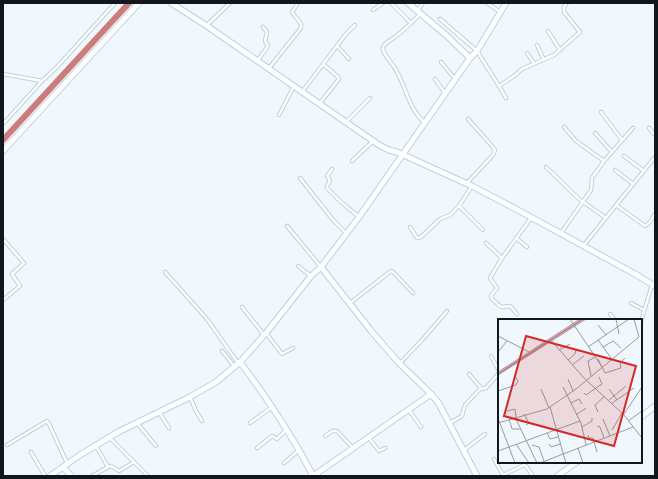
<svg xmlns="http://www.w3.org/2000/svg" width="658" height="479" font-family="Lato,sans-serif">
	<rect width="100%" height="100%" fill="#f0f8fd"/>
	<g fill="none" stroke-linecap="round" stroke-linejoin="round">
		<polyline stroke="#cd7c7b" stroke-width="6" points="3,140 129,3"/>
		<defs>
			<g id="lane">
				<polyline points="391,3 411,23"/>
				<polyline points="487,3 500,12"/>
				<polyline points="373,10 383,3"/>
				<polyline points="417,11 423,3"/>
				<path d="M 420,14 C 411,23 403,32 392,39 C 389,41 385,43 383,47 C 381,52 393,64 396,70 C 407,89 408,108 425,123"/>
				<polyline points="440,19 477,51 499,86 514,76 522,69 554,55 580,32 564,12 564,7 567,3"/>
				<polyline points="207,25 230,3"/>
				<polyline points="548,31 560,50"/>
				<polyline points="537,45 544,60"/>
				<polyline points="337,46 349,59"/>
				<polyline points="527,53 534,63"/>
				<polyline points="258,60 268,46 265,41 267,32 263,27"/>
				<polyline points="441,62 455,79"/>
				<polyline points="269,68 301,28 301,24 292,12 298,3"/>
				<polyline points="3,74 42,81 57,67 115,3"/>
				<polyline points="435,79 445,93"/>
				<polyline points="499,86 506,98"/>
				<polyline points="302,92 346,34 355,25"/>
				<polyline points="320,103 339,79 337,76 324,65"/>
				<polyline points="601,112 622,140"/>
				<polyline points="279,115 294,86"/>
				<polyline points="346,122 370,98"/>
				<polyline points="3,124 42,81"/>
				<polyline points="564,127 576,141 604,161"/>
				<polyline points="649,128 655,135"/>
				<polyline points="595,133 612,152"/>
				<polyline points="624,156 644,171"/>
				<polyline points="352,161 373,141"/>
				<polyline points="546,167 579,199 606,218"/>
				<polyline points="332,169 327,176 330,181 327,186 327,188 341,202 359,217"/>
				<polyline points="615,170 633,184"/>
				<polyline points="300,178 333,220 346,233"/>
				<polyline points="467,183 493,155 495,150 492,146 468,119"/>
				<polyline points="616,205 645,226 650,222 655,214"/>
				<polyline points="459,206 483,230"/>
				<polyline points="287,226 321,267"/>
				<polyline points="410,227 417,238 421,237 440,219 450,215 459,206 472,186"/>
				<polyline points="561,233 591,190 592,178 604,161 633,128"/>
				<polyline points="516,238 527,247"/>
				<polyline points="3,239 24,263 12,274 20,286 3,300"/>
				<polyline points="486,243 502,258"/>
				<polyline points="584,245 655,157"/>
				<polyline points="298,266 311,276"/>
				<polyline points="165,272 207,319 238,363"/>
				<polyline points="350,303 391,271 393,272 413,293"/>
				<polyline points="631,303 644,310"/>
				<polyline points="242,307 264,335"/>
				<polyline points="517,314 510,306 501,307 492,299 491,296 497,288 490,278 502,258 531,218"/>
				<polyline points="610,314 615,320"/>
				<polyline points="641,321 652,285"/>
				<polyline points="266,333 282,354 293,348"/>
				<polyline points="222,351 234,366"/>
				<polyline points="491,356 499,371"/>
				<polyline points="400,363 423,339 447,311"/>
				<polyline points="469,374 481,388"/>
				<polyline points="190,397 196,411 202,421"/>
				<polyline points="409,410 421,427"/>
				<polyline points="159,412 169,428"/>
				<polyline points="137,423 156,446"/>
				<polyline points="250,423 272,407"/>
				<polyline points="450,423 462,416 465,405 480,389 486,388 499,373"/>
				<polyline points="325,436 332,431 337,431 353,448"/>
				<polyline points="110,438 148,476"/>
				<polyline points="369,438 379,451 385,448"/>
				<polyline points="7,445 47,421 49,424 67,463"/>
				<polyline points="96,446 108,467"/>
				<polyline points="257,448 272,436 277,439 287,429"/>
				<polyline points="464,450 485,434"/>
				<polyline points="31,452 45,476"/>
				<polyline points="494,459 503,475 524,465 526,466 533,476"/>
				<polyline points="284,463 299,450"/>
				<polyline points="92,476 110,466 113,467 119,471 134,462"/>
			</g>
			<g id="street">
				<polyline points="171,3 207,26 379,145 389,150 397,152 472,186 516,209 635,274 655,286"/>
				<polyline points="408,3 446,35 470,58"/>
				<polyline points="3,151 139,3"/>
				<polyline points="321,267 372,332 399,363 427,390 438,402 477,476"/>
				<path d="M 240,362 C 267,398 292,435 313,476"/>
				<polyline points="641,417 655,406"/>
				<polyline points="63,467 71,476"/>
				<polyline points="50,476 80,455 118,432 190,397 216,382 240,362 266,333 311,276 321,267 359,217 470,58 477,51 506,3"/>
				<polyline points="313,476 431,394"/>
				<polyline points="557,476 577,462"/>
			</g>
		</defs>
		<use href="#lane" stroke="#bed0dd" stroke-width="4.5"/>
		<use href="#street" stroke="#bed0dd" stroke-width="7"/>
		<use href="#lane" stroke="#fff" stroke-width="2.5"/>
		<use href="#street" stroke="#fff" stroke-width="5"/>
	</g>
	<g transform="translate(498 319)">
		<rect width="144" height="144" fill="#f0f8fd"/>
		<path fill="none" stroke="#cd7c7b" stroke-width="2" d="M 0,55 L 85,0"/>
		<path fill="none" stroke="#979ea3" stroke-width="1" d="M 72,0 L 104,48M 118,0 L 121,15M 100,6 L 108,16M 0,17 L 31,33 L 82,0M 52,20 L 85,58 L 126,96 L 144,119M 100,21 L 113,39M 90,28 L 131,0M 105,28 L 115,22 L 123,29M 61,31 L 72,25M 0,33 L 9,22M 100,40 L 107,54 L 123,49 L 122,44 L 127,39M 70,41 L 77,35 L 78,30M 74,46 L 86,37M 0,53 L 31,33M 0,56 L 88,0M 93,57 L 90,42 L 97,38M 70,60 L 75,72M 65,68 L 83,104 L 88,126M 98,69 L 104,65 L 101,58M 43,70 L 51,89M 111,70 L 119,81M 0,72 L 18,66 L 20,62 L 17,57M 86,74 L 88,76 L 98,69M 111,81 L 128,67M 73,84 L 81,80 L 84,85M 114,84 L 136,69M 52,88 L 68,144M 9,92 L 17,90 L 18,98M 100,93 L 97,86 L 107,77M 26,95 L 31,104 L 28,106M 126,95 L 144,68M 78,96 L 88,89M 17,98 L 39,144M 0,99 L 17,144M 11,100 L 14,110 L 23,110M 105,100 L 112,117M 130,102 L 144,92M 0,104 L 49,90 L 78,70 L 141,18 L 136,0M 99,107 L 102,108 L 106,119M 84,108 L 94,102 L 94,99M 114,111 L 124,94M 49,114 L 52,120 L 60,118M 90,116 L 91,119 L 95,119 L 99,133M 18,125 L 31,144M 51,125 L 53,128 L 62,125M 34,126 L 41,128 L 46,142M 80,129 L 85,144M 0,132 L 82,102M 42,144 L 135,108"/>
		<path fill="#d62828" fill-opacity="0.15" stroke="#d62828" stroke-width="2" d="M 28,17 L 138,47 L 116,127 L 6,97 Z"/>
		<rect width="144" height="144" fill="none" stroke="#11171c" stroke-width="2"/>
	</g>
	<rect width="658" height="479" fill="none" stroke="#11171c" stroke-width="8"/>
</svg>
